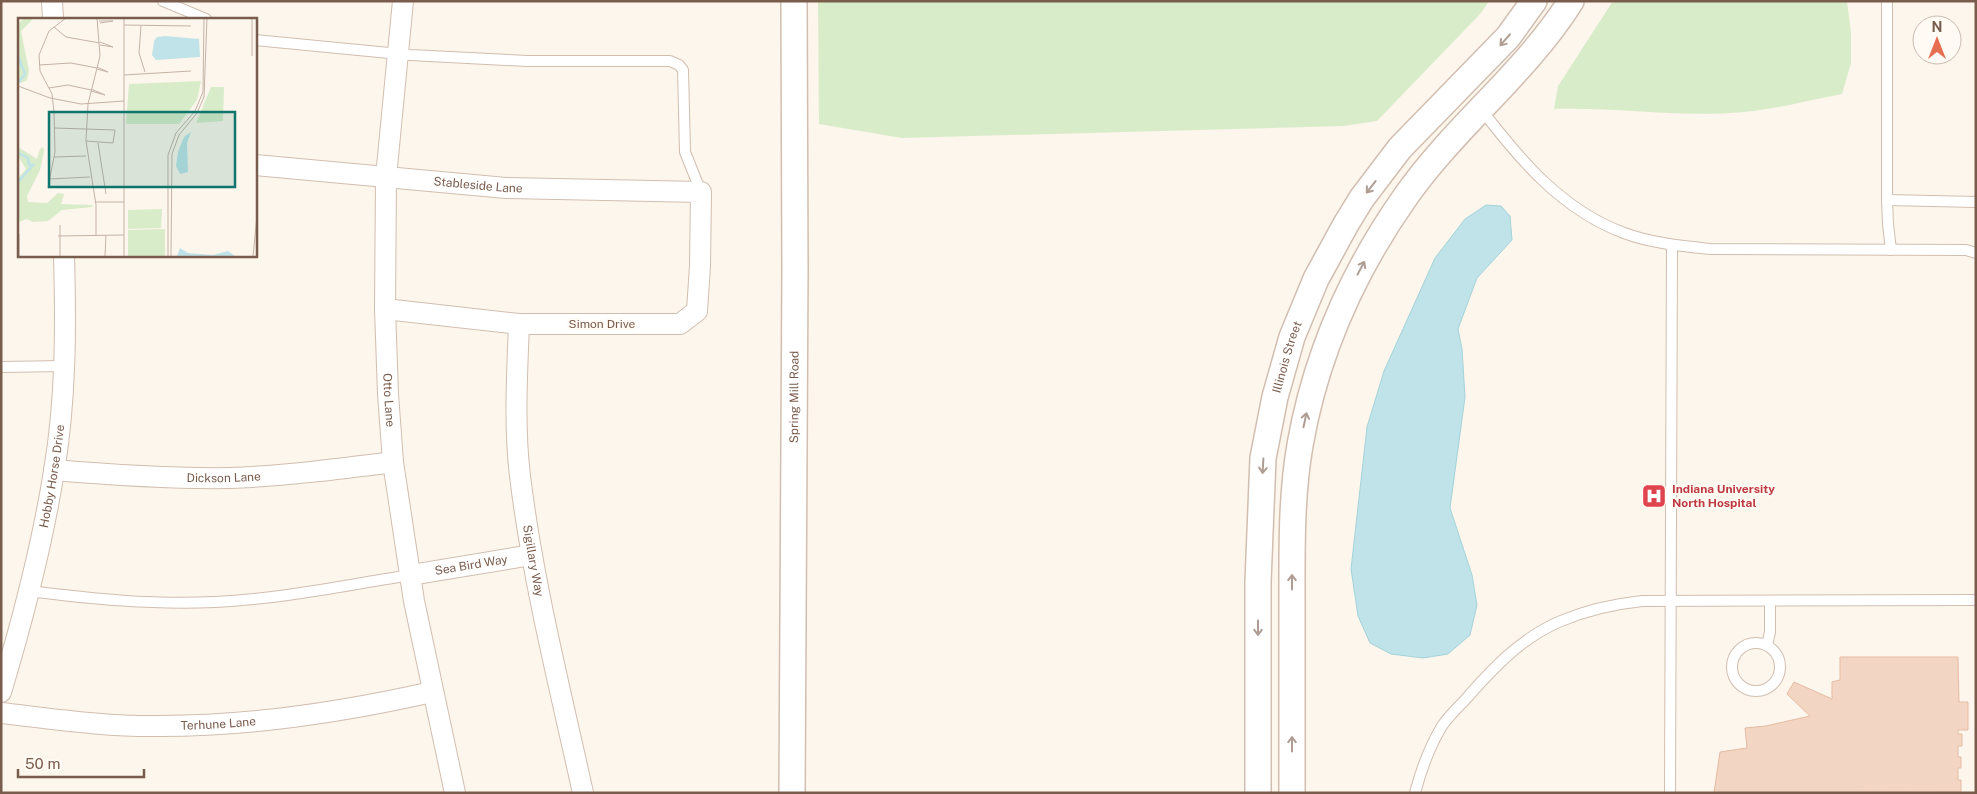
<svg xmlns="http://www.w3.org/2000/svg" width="1977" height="794" font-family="'Public Sans',sans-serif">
	<rect width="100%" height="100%" fill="#fdf6ec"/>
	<g fill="#d8ecc9">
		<polygon points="818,1 1489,1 1481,13 1377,121 1343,126 902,138 819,124"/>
		<path d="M 1613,1 L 1847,1 L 1851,33 L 1851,63 L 1842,94 C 1810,100 1777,109 1744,112 C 1681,118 1617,107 1554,109 L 1558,86 Z"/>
	</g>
	<polygon fill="#bfe3e8" stroke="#a5d3da" points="1486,205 1501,206 1510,216 1512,240 1477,278 1458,329 1462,349 1465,397 1450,508 1472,575 1477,605 1470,635 1448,654 1423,658 1391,654 1370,643 1358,616 1351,569 1367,427 1384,371 1435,258 1465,219"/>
	<polygon fill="#f3d5c3" stroke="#e6bba3" points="1840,657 1958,657 1959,702 1968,702 1968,730 1958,730 1958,734 1962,734 1962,746 1958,746 1958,757 1961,757 1961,768 1958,768 1958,780 1961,780 1961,792 1714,793 1720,752 1747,748 1745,728 1766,726 1810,716 1787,694 1794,682 1832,699 1832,682 1840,680"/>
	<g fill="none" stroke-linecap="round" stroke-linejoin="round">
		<defs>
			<g id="service">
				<polyline points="163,1 206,19"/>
				<polyline points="1887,1 1887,200 1888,224 1891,250"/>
				<polyline points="255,40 410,55 527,61 670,61 679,65 683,70 685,152 701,192"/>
				<path d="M 1481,109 C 1520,160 1562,210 1624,233 C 1651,243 1681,246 1710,249 L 1966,250 L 1976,253"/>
				<polyline points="1887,200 1976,202"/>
				<polyline points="1,367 64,366"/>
				<path d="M 30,591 C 92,599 153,605 215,602 C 281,599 346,585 411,575"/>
				<circle cx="1756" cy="667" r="24"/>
				<polyline points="1767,645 1770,632 1770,601"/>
				<path d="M 1415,793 C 1421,770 1430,746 1442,726 C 1448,717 1457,708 1465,700 C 1492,669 1522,637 1561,621 C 1587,610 1614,604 1642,601 L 1976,600"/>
				<polyline points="1670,793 1672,245"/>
			</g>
			<g id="minor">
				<polyline points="52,1 53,19"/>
				<path id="s1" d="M 403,1 L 386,177 L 385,309 L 388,394 L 393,462 L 414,601 L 455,793"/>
				<path id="s2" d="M 255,165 L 506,188 L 701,192 L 700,266 L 697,311 L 680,324 L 519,324 L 385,309"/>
				<path id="s3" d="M 519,324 C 517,375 514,426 520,476 C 533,583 560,688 583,793"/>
				<path id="s4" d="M 54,470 C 113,475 171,479 230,478 C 284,476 339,469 393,462"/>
				<path id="s5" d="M 411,575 L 532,555"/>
				<path id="s6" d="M 1,692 C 23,619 42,546 54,471 C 66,400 66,327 64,255"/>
				<path id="s7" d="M 1,713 C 54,719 107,727 161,726 C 252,726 343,712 432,692"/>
			</g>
			<g id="tertiary">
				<path id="s8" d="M 792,793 L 795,270 L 794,1"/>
				<path id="s9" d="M 1258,793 L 1258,582 L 1263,458 L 1275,397 L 1292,337 L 1316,279 L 1346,224 L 1362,198 L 1400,148 L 1508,37 L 1534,1"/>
				<path d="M 1292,793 C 1292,730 1292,666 1292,603 C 1292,551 1291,497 1300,445 C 1316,354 1353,271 1406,196 C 1455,126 1525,74 1571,1"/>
			</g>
		</defs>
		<use href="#service" stroke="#d1beb0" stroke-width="12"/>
		<use href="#minor" stroke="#d1beb0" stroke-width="22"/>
		<use href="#tertiary" stroke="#d1beb0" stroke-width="28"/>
		<use href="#service" stroke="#fff" stroke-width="10"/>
		<use href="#minor" stroke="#fff" stroke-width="20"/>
		<use href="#tertiary" stroke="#fff" stroke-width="25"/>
	</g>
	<defs><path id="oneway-shaft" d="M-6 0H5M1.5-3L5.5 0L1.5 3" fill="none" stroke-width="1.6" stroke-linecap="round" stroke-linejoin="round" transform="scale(1.25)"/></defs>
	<g stroke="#af9d94">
		<use href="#oneway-shaft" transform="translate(1505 40) rotate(131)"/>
		<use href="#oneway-shaft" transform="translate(1371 187) rotate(128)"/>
		<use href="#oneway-shaft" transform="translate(1361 268) rotate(-62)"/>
		<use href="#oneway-shaft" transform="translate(1305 420) rotate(-78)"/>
		<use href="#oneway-shaft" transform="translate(1263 466) rotate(93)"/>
		<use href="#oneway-shaft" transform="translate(1292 582) rotate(-90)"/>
		<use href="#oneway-shaft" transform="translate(1258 628) rotate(90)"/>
		<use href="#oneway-shaft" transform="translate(1292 744) rotate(-90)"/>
	</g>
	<defs>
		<symbol id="hospital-square" viewBox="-11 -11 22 22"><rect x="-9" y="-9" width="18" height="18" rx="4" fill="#e0444e" stroke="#fffaf3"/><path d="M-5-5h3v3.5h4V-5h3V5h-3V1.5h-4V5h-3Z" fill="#fff"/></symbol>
	</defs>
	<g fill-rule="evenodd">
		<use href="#hospital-square" x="1640" y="482" width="28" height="28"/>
	</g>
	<g text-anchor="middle" stroke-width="4" stroke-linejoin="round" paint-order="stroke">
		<g font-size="12" fill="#7a5c4d" stroke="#fffaf3">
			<text dy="4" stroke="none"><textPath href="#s2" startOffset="224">Stableside Lane</textPath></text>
			<text x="602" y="328">Simon Drive</text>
			<text dy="4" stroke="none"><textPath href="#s9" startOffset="439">Illinois Street</textPath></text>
			<text dy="4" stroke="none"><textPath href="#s8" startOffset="396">Spring Mill Road</textPath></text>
			<text dy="4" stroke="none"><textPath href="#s1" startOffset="400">Otto Lane</textPath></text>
			<text dy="4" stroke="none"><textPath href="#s6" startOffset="222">Hobby Horse Drive</textPath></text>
			<text dy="4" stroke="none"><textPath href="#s4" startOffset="170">Dickson Lane</textPath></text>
			<text dy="4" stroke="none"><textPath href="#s3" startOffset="238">Sigillary Way</textPath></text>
			<text dy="4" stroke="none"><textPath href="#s5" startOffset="61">Sea Bird Way</textPath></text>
			<text dy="4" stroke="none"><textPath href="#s7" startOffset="218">Terhune Lane</textPath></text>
		</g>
		<g font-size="12" font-weight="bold" fill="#be3a42" stroke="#fffaf3" text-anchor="start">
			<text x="1672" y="493">Indiana University<tspan x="1672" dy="14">North Hospital</tspan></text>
		</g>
	</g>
	<g transform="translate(18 18)">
		<rect width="239" height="239" fill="#fdf6ec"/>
		<path d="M 6,0 L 16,0 L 3,13 L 11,53 L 9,62 L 3,65 L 0,64 L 0,6 ZM 183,63 L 179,82 L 161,106 L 108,106 L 111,66 ZM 193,69 L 206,69 L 205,103 L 178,105 ZM 0,129 L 19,141 L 22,131 L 25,129 L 26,133 L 22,152 L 9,178 L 10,184 L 29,185 L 40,175 L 46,176 L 43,186 L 75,187 L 74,189 L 44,192 L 30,203 L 15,204 L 9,201 L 0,204 L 0,160 L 8,151 L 0,138 ZM 144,191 L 143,210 L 110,211 L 110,192 ZM 147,211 L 147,238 L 110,238 L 110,212 Z" fill="#d8ecc9"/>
		<path d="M 147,18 L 181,21 L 182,39 L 138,42 L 134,37 L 136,23 L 139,19 ZM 173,114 L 169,125 L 170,154 L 162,156 L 158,148 L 160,134 L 166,119 ZM 162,230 L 170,235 L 195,237 L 210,233 L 217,238 L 159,238 Z" fill="#bfe3e8"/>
		<path fill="none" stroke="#bfe3e8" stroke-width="2.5" d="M 0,38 L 7,56 L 0,65M 0,135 L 10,140 L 11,147 L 15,147 L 0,164"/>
		<path fill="none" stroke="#c5b3a7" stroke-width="1" d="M 81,3 L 95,3 L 82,5M 106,7 L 173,8M 123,8 L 121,35 L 127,54M 36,9 L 48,19 L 82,25M 82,24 L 95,29 L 82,27M 234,38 L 234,0M 21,47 L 53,45 L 79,50M 79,51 L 90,54 L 79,49M 106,57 L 173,53M 0,68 L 32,80 L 63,86 L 106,83M 31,70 L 50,67 L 73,72M 73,73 L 87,77 L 73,71M 37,110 L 97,112 L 95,125 L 68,123M 80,125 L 88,176M 36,139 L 68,138M 31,161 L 72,159M 30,169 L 37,134 L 36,94 L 34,76 L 22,53 L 21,37 L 31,13 L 48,0M 77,184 L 106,184M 78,217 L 78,187 L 68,123 L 70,86 L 82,38 L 79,0M 40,218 L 106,217M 1,238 L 1,216M 42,238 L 42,207M 87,238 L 88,217M 106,238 L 106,0M 150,238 L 150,137 L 158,115 L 177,93 L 185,74 L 186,0M 153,238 L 154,136 L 161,117 L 179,95 L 186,79 L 189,0M 235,238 L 239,198"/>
		<path fill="#0f766e" fill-opacity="0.15" stroke="#0f766e" stroke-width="2.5" d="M 31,94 L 217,94 L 217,169 L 31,169 Z"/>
		<rect width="239" height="239" fill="none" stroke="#7a5c4d" stroke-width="2.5"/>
	</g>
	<rect width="1977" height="794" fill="none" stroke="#7a5c4d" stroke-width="5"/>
	<g transform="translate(1937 40)"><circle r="24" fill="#fffaf3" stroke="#cabbb1"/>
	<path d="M0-4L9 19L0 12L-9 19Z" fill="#e76f51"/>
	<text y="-8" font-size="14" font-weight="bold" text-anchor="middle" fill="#7a5c4d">N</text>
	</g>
	<path d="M18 769v8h126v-8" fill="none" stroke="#7a5c4d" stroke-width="2.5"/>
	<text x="25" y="769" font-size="15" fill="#7a5c4d" stroke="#fffaf3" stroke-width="4" paint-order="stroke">50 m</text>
</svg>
